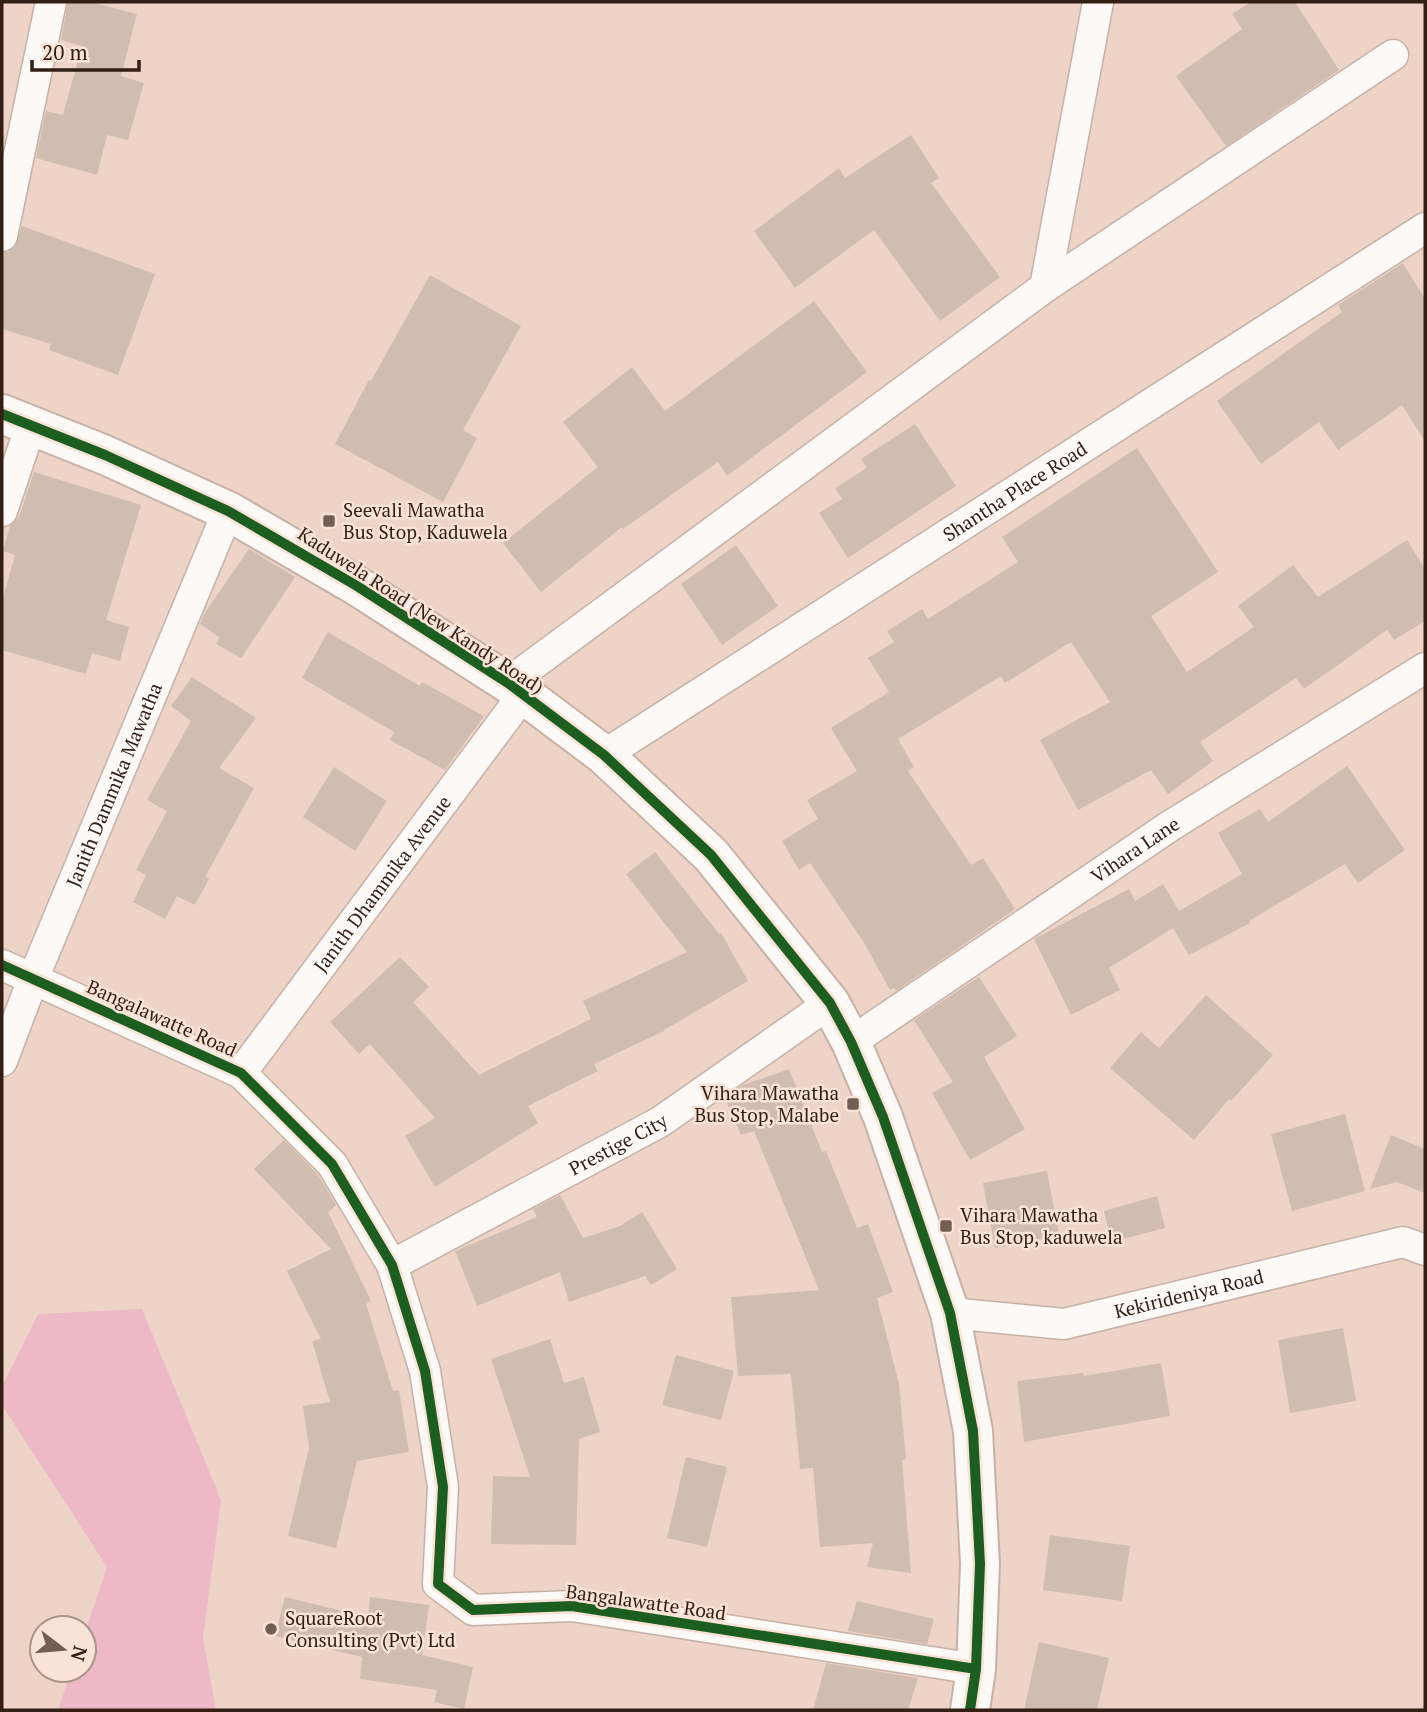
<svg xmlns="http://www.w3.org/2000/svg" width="1427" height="1712" font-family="'PT Serif',serif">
	<rect width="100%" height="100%" fill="#edd4c7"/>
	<polygon fill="#edb9c6" points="142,1309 221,1500 203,1638 216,1710 58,1710 72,1670 84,1670 84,1635 107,1567 2,1405 2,1387 38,1314"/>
	<g fill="#d0bdaf">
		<polygon points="68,2 91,2 137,14 121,76 144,83 128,140 107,135 97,175 36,158 46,111 63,115 82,46 61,40"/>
		<polygon points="1251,2 1295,2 1339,70 1226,146 1176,76 1242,29 1232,14"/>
		<polygon points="911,135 939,178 931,183 1000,277 940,321 874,230 795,288 754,231 839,168 845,178"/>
		<polygon points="22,226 155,274 118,375 49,350 51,344 2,329 2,253 8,252 15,247"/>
		<polygon points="1403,263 1425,299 1425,441 1402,405 1338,450 1319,422 1261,464 1217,401 1342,312 1338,305"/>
		<polygon points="430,275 521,326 463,430 477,438 443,502 335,444 369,380 371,381"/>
		<polygon points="814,301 867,372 727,476 718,462 623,529 622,527 541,592 503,543 598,467 563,422 632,367 665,411"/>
		<polygon points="915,424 956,486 848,558 819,513 842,499 835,488 867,468 861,459"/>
		<polygon points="1137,448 1218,572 1151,616 1187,672 1254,627 1238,606 1293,565 1318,597 1407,540 1425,569 1425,621 1394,640 1387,630 1304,689 1296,678 1200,742 1213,761 1168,794 1151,770 1078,810 1040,740 1110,702 1071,642 1005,683 1001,676 898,739 914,767 908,771 971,865 983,858 1015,909 896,991 894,988 890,990 863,941 810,863 799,870 782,841 818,819 807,800 857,771 831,728 889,692 868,658 894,642 887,631 922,609 928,619 1018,562 1002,537"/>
		<polygon points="34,472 141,505 106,620 129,627 120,661 92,653 86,674 2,650 2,601 15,555 3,551 10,526 19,517"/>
		<polygon points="736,545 778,606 722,645 681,584"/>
		<polygon points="249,549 295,577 241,658 216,644 220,638 200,624 204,614"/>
		<polygon points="328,632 420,686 422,682 484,716 445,770 390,740 394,732 302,678"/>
		<polygon points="192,677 256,718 219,768 254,788 205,877 209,879 195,905 177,896 165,919 133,902 146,875 136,870 167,811 147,800 191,721 171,706"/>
		<polygon points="1347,766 1405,850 1358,883 1345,864 1249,921 1250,923 1189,955 1173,928 1109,968 1120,990 1071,1015 1034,939 1129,889 1135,901 1163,884 1179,911 1242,874 1218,833 1260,809 1268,822"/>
		<polygon points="334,767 387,801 355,851 303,817"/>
		<polygon points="655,852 719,934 721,933 748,981 664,1030 664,1031 594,1064 598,1071 528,1106 538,1123 435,1187 405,1136 435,1118 370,1044 359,1054 330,1022 400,957 429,987 413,1002 479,1075 591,1019 583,1001 687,952 626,874"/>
		<polygon points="979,977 1017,1036 984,1057 1025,1129 970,1160 932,1093 953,1082 914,1020"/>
		<polygon points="1206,995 1273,1055 1231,1101 1229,1099 1194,1140 1110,1068 1141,1032 1159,1048"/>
		<polygon points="789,1069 822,1152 826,1151 857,1228 868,1224 893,1292 877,1298 899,1384 906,1459 902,1460 911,1573 867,1567 873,1543 820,1547 813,1468 800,1469 791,1374 738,1376 731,1297 819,1290 754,1131 741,1135 725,1098 743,1085"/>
		<polygon points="1345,1114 1365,1191 1292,1211 1271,1134"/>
		<polygon points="1391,1135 1425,1149 1425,1193 1397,1182 1370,1189"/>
		<polygon points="284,1140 318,1175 336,1205 328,1212 371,1301 366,1304 393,1391 399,1390 409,1452 357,1461 336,1548 288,1536 309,1448 303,1406 330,1402 312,1341 321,1339 287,1271 331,1249 254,1169"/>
		<polygon points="1047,1171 1059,1235 995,1248 983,1183"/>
		<polygon points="560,1195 583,1238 620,1226 642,1212 677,1269 651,1285 645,1276 569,1302 560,1272 477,1306 455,1251 537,1217 533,1209"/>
		<polygon points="1157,1196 1165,1228 1111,1242 1104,1211"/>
		<polygon points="1343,1328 1356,1401 1290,1413 1278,1340"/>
		<polygon points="550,1339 564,1383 584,1377 600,1432 579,1439 576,1545 491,1544 493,1476 530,1477 491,1359"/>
		<polygon points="676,1355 734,1371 721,1420 662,1405"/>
		<polygon points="1161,1363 1170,1416 1024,1442 1017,1381 1083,1373 1084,1376"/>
		<polygon points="686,1457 727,1467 707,1547 667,1538"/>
		<polygon points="1050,1535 1130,1546 1122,1601 1043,1590"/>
		<polygon points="285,1597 368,1617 370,1597 429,1605 422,1655 473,1667 464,1709 434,1702 437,1690 360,1679 362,1657 275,1636"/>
		<polygon points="857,1601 934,1619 927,1644 848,1631"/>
		<polygon points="1039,1642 1109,1658 1097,1710 1024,1710"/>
		<polygon points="826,1663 918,1678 908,1710 813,1710"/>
	</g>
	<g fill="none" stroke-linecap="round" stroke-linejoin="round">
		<defs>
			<g id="street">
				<polyline points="2,236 51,2"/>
				<polyline points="1045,287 1098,2"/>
				<polyline points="2,511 31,425"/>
				<polyline points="508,683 1045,287 1393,55"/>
				<path id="s1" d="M 604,755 L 1425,228"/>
				<polyline points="2,965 241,1073 332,1164 392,1265 425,1371 443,1487 438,1584 473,1610 572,1606 976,1669"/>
				<path id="s2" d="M 851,1042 L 1170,826 L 1425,668"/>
				<path id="s3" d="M 2,1061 L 33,979 L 228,511"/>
				<path id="s4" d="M 241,1073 L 523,695"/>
				<path id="s5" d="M 392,1265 L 660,1122 L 830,1003"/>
				<path id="s6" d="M 950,1313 L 1064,1324 L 1403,1242 L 1425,1250"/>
			</g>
			<polyline id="primary" points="2,414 105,455 228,511 357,586 508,683 604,755 711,855 830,1003 851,1042 883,1117 950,1313 973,1431 980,1564 976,1669 970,1710"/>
		</defs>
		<use href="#street" stroke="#c7b1a6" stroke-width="33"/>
		<use href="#primary" stroke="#c7b1a6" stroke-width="42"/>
		<use href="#street" stroke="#fcf9f7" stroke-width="30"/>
		<use href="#primary" stroke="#fcf9f7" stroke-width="38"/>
		<defs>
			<g id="cycleway">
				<polyline points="2,414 105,455 228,511 357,586 508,683 604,755 711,855 830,1003 851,1042 883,1117 950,1313 973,1431 980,1564 976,1669 970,1710"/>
				<polyline points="2,965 241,1073 332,1164 392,1265 425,1371 443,1487 438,1584 473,1610 572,1606 976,1669"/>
			</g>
		</defs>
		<use href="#cycleway" stroke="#f9e2d6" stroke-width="15"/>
		<use href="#cycleway" stroke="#1b5e20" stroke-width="10"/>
	</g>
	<g fill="#735e52" stroke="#f9e2d6" stroke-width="2.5">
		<rect x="322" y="514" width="14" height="14" rx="3.5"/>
		<rect x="846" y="1097" width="14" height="14" rx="3.5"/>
		<rect x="939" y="1219" width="14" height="14" rx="3.5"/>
		<circle cx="271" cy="1629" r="7"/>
	</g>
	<g text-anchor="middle" stroke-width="5" stroke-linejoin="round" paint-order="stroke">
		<g font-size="19" fill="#321e13" stroke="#f9e2d6">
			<text dy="7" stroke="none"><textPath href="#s1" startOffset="488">Shantha Place Road</textPath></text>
			<text transform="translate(421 610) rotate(33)" y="7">Kaduwela Road (New Kandy Road)</text>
			<text dy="7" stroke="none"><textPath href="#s3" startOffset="298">Janith Dammika Mawatha</textPath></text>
			<text dy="7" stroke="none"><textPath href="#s2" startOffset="343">Vihara Lane</textPath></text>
			<text dy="7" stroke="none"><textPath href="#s4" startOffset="236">Janith Dhammika Avenue</textPath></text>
			<text transform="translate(162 1018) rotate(24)" y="7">Bangalawatte Road</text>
			<text dy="7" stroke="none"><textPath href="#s5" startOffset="256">Prestige City</textPath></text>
			<text dy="7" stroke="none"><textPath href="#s6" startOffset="243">Kekirideniya Road</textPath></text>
			<text transform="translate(646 1602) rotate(8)" y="7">Bangalawatte Road</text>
		</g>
		<g font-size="19" fill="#321e13" stroke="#f9e2d6" text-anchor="start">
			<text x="343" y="517">Seevali Mawatha<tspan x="343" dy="22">Bus Stop, Kaduwela</tspan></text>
			<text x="839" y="1100" text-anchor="end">Vihara Mawatha<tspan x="839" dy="22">Bus Stop, Malabe</tspan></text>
			<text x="960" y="1222">Vihara Mawatha<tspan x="960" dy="22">Bus Stop, kaduwela</tspan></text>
			<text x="285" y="1625">SquareRoot<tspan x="285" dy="22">Consulting (Pvt) Ltd</tspan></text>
		</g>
	</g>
	<rect width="1427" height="1712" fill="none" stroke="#321e13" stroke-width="7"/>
	<g transform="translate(63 1649) rotate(106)"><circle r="33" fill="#f9e2d6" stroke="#a99488" stroke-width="2"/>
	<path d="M0-5L12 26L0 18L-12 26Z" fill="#735e52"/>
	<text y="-10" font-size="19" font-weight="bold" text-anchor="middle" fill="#321e13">N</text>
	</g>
	<path d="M32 60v10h107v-10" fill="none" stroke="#321e13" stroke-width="3.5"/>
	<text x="42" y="60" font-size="21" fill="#321e13" stroke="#f9e2d6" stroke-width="5" paint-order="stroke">20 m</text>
</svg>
